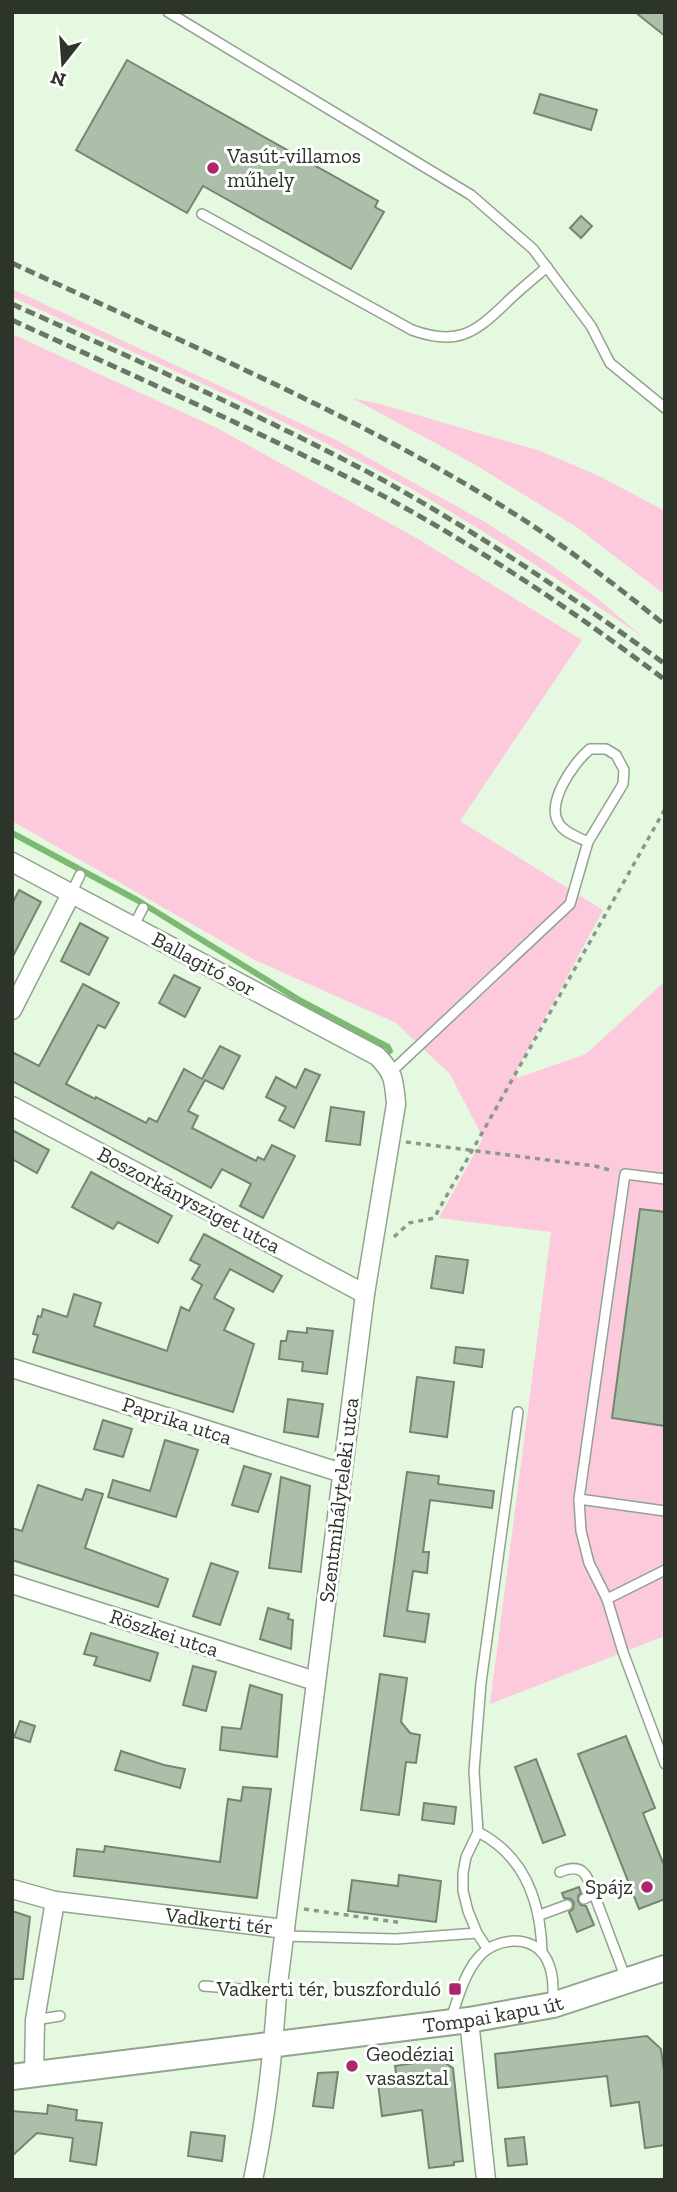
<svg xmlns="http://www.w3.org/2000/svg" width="677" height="2192" font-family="'Zilla Slab',serif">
	<rect width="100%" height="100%" fill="#e5f9e1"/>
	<g fill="#fdc9dc">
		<path d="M 12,289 L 336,440 L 485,522 L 544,560 L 593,595 L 642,636 C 556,578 469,519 377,470 C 258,406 134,353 12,297 Z"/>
		<polygon points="12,334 217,428 418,539 582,640 460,821 603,910 517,1070 517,1078 586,1054 665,981 665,1636 490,1704 551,1232 439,1218 483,1138 450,1074 396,1023 253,959 12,821"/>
		<polygon points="352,398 380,404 540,451 597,475 665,511 665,595 578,528 474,464"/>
	</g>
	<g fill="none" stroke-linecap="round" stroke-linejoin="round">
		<polyline stroke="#7cb973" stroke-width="6" points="12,833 137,900 301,1001 388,1047 390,1051"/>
	</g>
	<g fill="#acbfa8" stroke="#738670" stroke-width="2">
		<polygon points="635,12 665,12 665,36"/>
		<polygon points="127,60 378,201 375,207 384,212 351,269 203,186 187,213 76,150"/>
		<polygon points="540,94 597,110 591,130 534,113"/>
		<polygon points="581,216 592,226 581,238 570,228"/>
		<polygon points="19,890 41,902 12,958 12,904"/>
		<polygon points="80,923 108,938 89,975 61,961"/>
		<polygon points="174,975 200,988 185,1017 159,1003"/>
		<polygon points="83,984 119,1003 105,1028 98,1025 66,1084 95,1099 96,1097 146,1123 149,1118 157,1122 184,1069 202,1079 220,1046 240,1056 223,1089 205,1080 188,1111 198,1116 192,1128 256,1161 258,1157 264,1160 272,1145 295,1156 263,1218 240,1206 251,1184 222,1169 211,1188 12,1081 12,1052 39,1066"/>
		<polygon points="305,1069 320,1075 294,1128 279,1120 286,1107 266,1097 276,1077 296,1088"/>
		<polygon points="331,1107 364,1112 360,1145 326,1141"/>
		<polygon points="12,1130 49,1150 37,1173 12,1159"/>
		<polygon points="91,1172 172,1216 158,1243 118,1222 113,1229 72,1207"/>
		<polygon points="640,1209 665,1212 665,1426 612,1418"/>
		<polygon points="204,1234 282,1276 273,1292 230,1269 214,1298 234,1309 224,1330 254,1344 233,1412 33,1352 38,1335 33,1334 38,1316 41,1317 43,1309 67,1317 74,1294 101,1303 94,1326 167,1351 181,1307 189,1311 202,1285 192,1279 200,1265 190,1260"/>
		<polygon points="436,1256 468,1260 463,1293 431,1288"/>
		<polygon points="307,1328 333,1331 327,1374 302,1371 303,1362 279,1359 281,1341 286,1341 288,1331 307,1333"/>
		<polygon points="456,1347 484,1350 482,1367 454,1363"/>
		<polygon points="417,1377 454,1382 447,1437 410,1432"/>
		<polygon points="288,1399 323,1404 318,1437 284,1432"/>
		<polygon points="103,1420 132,1429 123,1457 94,1449"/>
		<polygon points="165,1440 198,1450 176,1517 108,1497 113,1480 150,1491"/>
		<polygon points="244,1466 271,1474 258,1512 232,1505"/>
		<polygon points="407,1472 439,1476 438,1484 494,1491 492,1508 430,1500 423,1552 429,1552 427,1573 413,1571 407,1611 429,1614 425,1642 384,1636"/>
		<polygon points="281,1477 310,1486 301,1572 269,1568"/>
		<polygon points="38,1485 82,1500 86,1489 103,1494 85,1548 168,1579 158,1607 12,1560 12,1528 22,1531"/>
		<polygon points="211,1563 238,1572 220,1625 193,1616"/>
		<polygon points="268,1608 289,1614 288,1619 293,1620 291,1649 260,1639"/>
		<polygon points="91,1633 158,1653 150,1681 94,1665 97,1657 84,1654"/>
		<polygon points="193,1666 216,1672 206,1711 183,1705"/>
		<polygon points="380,1674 407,1678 401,1722 410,1733 420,1735 416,1763 406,1762 399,1815 361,1810"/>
		<polygon points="250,1685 282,1695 277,1757 220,1750 222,1727 241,1729"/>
		<polygon points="20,1721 35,1726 30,1742 14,1737"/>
		<polygon points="626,1736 655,1808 643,1813 665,1868 665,1899 639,1909 578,1754"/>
		<polygon points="121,1751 164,1765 185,1769 180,1788 115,1770"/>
		<polygon points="536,1759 565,1835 543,1843 515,1767"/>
		<polygon points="243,1787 271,1789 257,1898 74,1876 77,1849 104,1852 105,1846 220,1862 228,1799 241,1801"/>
		<polygon points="424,1803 456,1807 454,1824 422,1820"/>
		<polygon points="399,1875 441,1881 436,1922 348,1911 352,1880 398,1886"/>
		<polygon points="579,1887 581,1893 578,1896 578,1901 581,1905 586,1906 594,1925 577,1932 569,1912 573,1909 574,1903 571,1899 564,1898 562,1893"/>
		<polygon points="12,1911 30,1917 23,1979 12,1979"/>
		<polygon points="647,2036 661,2049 665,2078 665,2145 645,2148 639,2102 611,2106 607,2076 498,2088 495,2054"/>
		<polygon points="439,2059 453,2068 463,2161 454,2162 454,2165 429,2168 422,2110 382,2116 378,2083 397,2080 395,2066"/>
		<polygon points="338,2072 333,2108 313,2106 318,2073"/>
		<polygon points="48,2105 77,2110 76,2120 102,2123 96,2165 70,2161 73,2138 37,2133 12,2156 12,2111 47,2114"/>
		<polygon points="191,2132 225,2136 222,2161 188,2156"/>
		<polygon points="524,2137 527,2164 508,2166 505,2139"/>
	</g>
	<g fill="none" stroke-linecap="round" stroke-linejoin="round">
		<defs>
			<g id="lane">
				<polyline points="168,12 471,195 533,249 591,326 610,363 665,408"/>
				<path d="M 202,214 L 412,330 C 456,346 474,334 505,304 C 518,291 533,279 547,267"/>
				<polyline points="71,894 80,875"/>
				<polyline points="133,927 143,908"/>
				<path d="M 392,1071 L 570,904 L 588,842 L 623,784 L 624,770 L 616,755 L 606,749 L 590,749 C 573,763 544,805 560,825 C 565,833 580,838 588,842"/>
				<polyline points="665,1179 625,1174 579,1499 581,1531 589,1563 607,1599 623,1652 665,1764"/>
				<polyline points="579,1499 665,1511"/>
				<polyline points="607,1599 665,1570"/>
				<path d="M 478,1832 C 525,1856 541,1903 542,1953"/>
				<path d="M 560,1872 C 583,1862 587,1875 594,1894"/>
				<polyline points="584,1899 594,1894 626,1979"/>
				<polyline points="540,1915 567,1905"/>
				<polyline points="284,1936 396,1939 477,1933"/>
				<polyline points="487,1948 477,1933 468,1911 463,1891 463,1873 466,1857 478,1832 474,1771 481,1683 518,1412"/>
				<polyline points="204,1986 277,1992"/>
				<path d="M 451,2018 C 458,1999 464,1974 478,1958 C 495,1937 533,1933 547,1960 C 554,1974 553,1988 553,2003"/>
				<polyline points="35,2020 60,2016"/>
			</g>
			<g id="street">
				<path d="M 12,862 L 377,1056 C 394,1073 394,1080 396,1104 L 365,1294 L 277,1992 C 273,2055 266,2118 253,2180"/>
				<polyline points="12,1010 71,894"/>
				<polyline points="12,1106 365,1294"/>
				<polyline points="12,1368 342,1473"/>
				<polyline points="12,1584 315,1681"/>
				<path id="s1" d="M 12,1889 L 55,1901 L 285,1929"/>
				<polyline points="469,2020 486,2180"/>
				<polyline points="34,2074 35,2020 55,1901"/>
			</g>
			<g id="secondary">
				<path id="s2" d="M 12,2077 L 469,2020 L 553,2005 L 665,1968"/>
			</g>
		</defs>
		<use href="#lane" stroke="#91a48e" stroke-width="12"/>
		<use href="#street" stroke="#91a48e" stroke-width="21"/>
		<use href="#secondary" stroke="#91a48e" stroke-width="28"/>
		<g stroke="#8b9988" stroke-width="3.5" stroke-dasharray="5 5" stroke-linecap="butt">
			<polyline points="406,1142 595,1166 613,1171"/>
			<polyline points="394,1237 409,1223 434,1218 665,809"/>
			<polyline points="304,1909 403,1923"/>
		</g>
		<use href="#lane" stroke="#fff" stroke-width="9"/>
		<use href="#street" stroke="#fff" stroke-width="18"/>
		<use href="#secondary" stroke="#fff" stroke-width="24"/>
		<g stroke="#697566" stroke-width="5" stroke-dasharray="10 5" stroke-linecap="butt">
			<path d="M 12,263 C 185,344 364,417 524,520 C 573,552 619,588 665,625"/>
			<path d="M 12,304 C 136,360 261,415 381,479 C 480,534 573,597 665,664"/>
			<path d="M 12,320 C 134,376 257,430 376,492 C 477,546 574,611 665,680"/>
		</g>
	</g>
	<g fill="#ad266b" stroke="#fff" stroke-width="2.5">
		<circle cx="213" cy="168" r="7"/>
		<circle cx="647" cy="1887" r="7"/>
		<rect x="448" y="1982" width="14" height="14" rx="3.5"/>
		<circle cx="352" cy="2066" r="7"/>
	</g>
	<g text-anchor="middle" stroke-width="6" stroke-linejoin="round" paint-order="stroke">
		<g font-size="21" fill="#2d352b" stroke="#fff" text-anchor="start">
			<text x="227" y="163">Vasút-villamos<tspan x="227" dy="24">műhely</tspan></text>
			<text x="633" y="1894" text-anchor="end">Spájz</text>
			<text x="441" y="1996" text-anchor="end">Vadkerti tér, buszforduló</text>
			<text x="366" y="2061">Geodéziai<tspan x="366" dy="24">vasasztal</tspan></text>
		</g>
		<g font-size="21" fill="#2d352b" stroke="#fff">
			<text transform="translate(204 964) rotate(28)" y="7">Ballagitó sor</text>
			<text transform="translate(189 1200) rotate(28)" y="7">Boszorkánysziget utca</text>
			<text transform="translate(177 1421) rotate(18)" y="7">Paprika utca</text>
			<text transform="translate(339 1500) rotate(-83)" y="7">Szentmihályteleki utca</text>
			<text transform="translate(164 1633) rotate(18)" y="7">Röszkei utca</text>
			<text dy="7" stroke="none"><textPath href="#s1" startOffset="210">Vadkerti tér</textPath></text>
			<text dy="7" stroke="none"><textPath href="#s2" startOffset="485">Tompai kapu út</textPath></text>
		</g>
	</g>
	<rect width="677" height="2192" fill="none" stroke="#2d352b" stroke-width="28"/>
	<g transform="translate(63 63) rotate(197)" stroke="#ffffff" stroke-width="5" paint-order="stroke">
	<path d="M0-5L12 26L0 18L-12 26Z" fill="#2d352b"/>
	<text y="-10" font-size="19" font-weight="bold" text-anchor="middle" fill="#2d352b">N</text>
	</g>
</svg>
